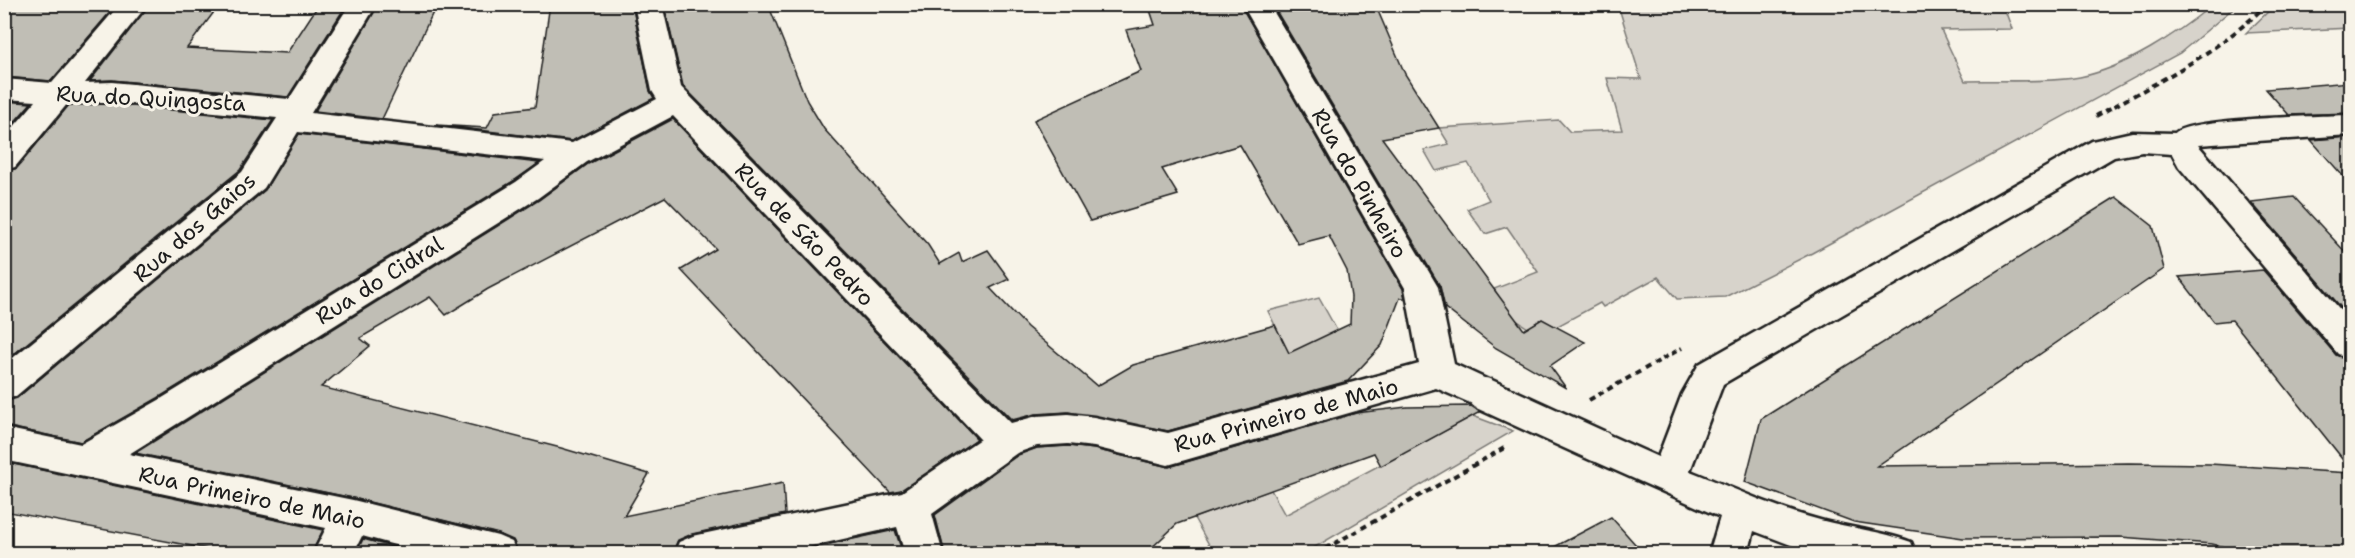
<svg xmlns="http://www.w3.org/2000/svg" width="2355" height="558" font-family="'Shantell Sans',sans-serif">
	<rect width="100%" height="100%" fill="#f7f3e8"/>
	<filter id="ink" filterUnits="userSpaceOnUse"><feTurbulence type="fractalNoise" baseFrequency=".0167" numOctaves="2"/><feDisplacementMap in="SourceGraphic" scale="12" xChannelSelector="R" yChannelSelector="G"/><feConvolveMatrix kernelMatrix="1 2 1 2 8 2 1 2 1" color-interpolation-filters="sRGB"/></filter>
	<g filter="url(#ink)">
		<g fill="#d7d3cb" stroke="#7a7874" stroke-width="1.5">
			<path d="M 1618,5 L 2003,5 L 2012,29 L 1941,30 L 1965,81 C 1998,80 2048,83 2080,77 C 2125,68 2177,34 2212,5 L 2237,5 L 2180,53 L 1812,253 L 1725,297 L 1677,299 L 1658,277 L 1603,307 L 1600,303 L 1556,327 L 1542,319 L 1528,328 L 1512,317 L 1494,289 L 1538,272 L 1507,227 L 1485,234 L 1467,209 L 1489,200 L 1468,163 L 1436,171 L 1424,150 L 1449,144 L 1439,128 L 1559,120 L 1570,132 L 1622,130 L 1607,78 L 1641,79 Z"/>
			<polygon points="2275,5 2350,5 2350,28 2246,33"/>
			<polygon points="1319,298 1359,370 1310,397 1268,311"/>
			<polygon points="1473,416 1513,431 1305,553 1206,553 1212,550 1194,518 1271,490 1285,515"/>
		</g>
		<g fill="#c0beb5" stroke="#1c1c1c" stroke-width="1.5">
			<polygon points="4,4 117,4 51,81 4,77"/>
			<polygon points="150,4 220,4 187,48 287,53 319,4 347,4 288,97 112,80 90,81"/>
			<polygon points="379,4 437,4 382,119 315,111"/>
			<polygon points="550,4 632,4 650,91 654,98 572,141 436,125 487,128 495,112 535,107"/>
			<polygon points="664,4 768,4 807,101 824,129 928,245 940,264 959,253 962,262 988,250 1009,279 990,288 1027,327 1097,386 1133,365 1275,325 1289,353 1350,324 1351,297 1347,271 1329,236 1298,244 1240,145 1162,169 1178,195 1090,221 1034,120 1141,71 1126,30 1155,25 1148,4 1240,4 1403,289 1405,298 1400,298 1382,345 1348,381 1168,431 1068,412 1036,414 1012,420 683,86"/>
			<polygon points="1272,4 1375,4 1405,74 1439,128 1382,138 1524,330 1542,319 1585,342 1550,366 1566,388 1496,348 1445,308 1440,286"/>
			<polygon points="2350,82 2350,113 2289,115 2266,89"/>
			<polygon points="4,101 31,103 4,134"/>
			<polygon points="112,104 273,120 240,170 4,362 4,172 17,168 69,105"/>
			<polygon points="673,119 977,439 901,490 890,492 681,270 716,249 665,197 488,289 446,315 430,297 360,338 370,346 321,387 561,448 649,474 624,516 783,483 785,514 692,534 678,540 672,554 519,554 513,540 499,534 353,498 135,453 539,200 588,164"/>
			<polygon points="299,134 539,163 515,180 158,398 81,442 4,426 4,402 17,398 265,190"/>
			<polygon points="2350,137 2350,184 2311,140"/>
			<polygon points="2116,197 2153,226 2164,269 1877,466 2129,463 2210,464 2350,473 2350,554 2258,554 2212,544 2120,537 1963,538 1854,522 1745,482 1761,419"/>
			<polygon points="2294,197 2350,257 2350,318 2251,202"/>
			<polygon points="2263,270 2336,355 2350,360 2350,468 2232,320 2214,322 2179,277"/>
			<polygon points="1471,406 1480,412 1381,466 1374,453 1177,524 1145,554 945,554 935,515 1018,455 1037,448 1068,446 1094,449 1169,467 1356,413 1407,407"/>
			<polygon points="4,462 323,530 311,554 235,554 4,511"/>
			<polygon points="1611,517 1644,554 1541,554"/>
			<polygon points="895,530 903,554 817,554 816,547"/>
			<polygon points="363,539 418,554 356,554"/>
		</g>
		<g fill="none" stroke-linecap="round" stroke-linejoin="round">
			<defs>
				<g id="minor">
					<polygon points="120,4 148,4 85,83 112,82 289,99 350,4 377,4 311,113 572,143 657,99 652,91 634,4 662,4 681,87 1011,423 1037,416 1068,414 1094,417 1168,433 1419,364 1405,288 1242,4 1269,4 1438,287 1454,364 1497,384 1502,394 1497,404 1484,409 1436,388 1168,465 1094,447 1068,444 1037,446 1017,453 932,514 943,554 905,554 897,527 776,554 674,554 679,542 693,536 902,492 980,439 673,116 587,162 538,198 129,454 353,500 498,536 512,542 517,554 428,554 362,536 353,554 313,554 326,528 4,460 4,428 81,444 159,400 516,182 545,161 298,132 264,188 16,396 4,400 4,365 242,172 277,118 112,102 68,103 15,167 4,170 4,138 36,101 4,99 4,79 52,83"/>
					<path d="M 2350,115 L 2350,135 L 2198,145 L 2350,321 L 2350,358 L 2338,354 L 2179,167 L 2172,154 L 2142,152 L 2114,157 L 1723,384 L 1690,471 C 1733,488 1775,508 1820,520 C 1850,528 1881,531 1911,542 L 1916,554 L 1815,554 L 1754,531 L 1748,554 L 1709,554 L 1720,517 L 1585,457 L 1580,446 L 1585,435 L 1598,430 L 1658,457 L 1682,394 L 1699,364 L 2092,141 L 2132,132 L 2175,133 C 2187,118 2323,116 2350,115 Z"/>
				</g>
			</defs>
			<use href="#minor" stroke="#1c1c1c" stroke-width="5"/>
			<g stroke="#1c1c1c" stroke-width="4" stroke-dasharray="6 4.5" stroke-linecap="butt">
				<path d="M 2096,116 C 2156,83 2218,53 2267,4"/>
				<polyline points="1589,400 1682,348"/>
				<polyline points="1316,554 1506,447"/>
			</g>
			<use href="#minor" fill="#f7f3e8" fill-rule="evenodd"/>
			<defs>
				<polyline id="minor-bridge" points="1484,394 1598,446"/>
			</defs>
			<use href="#minor-bridge" stroke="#1c1c1c" stroke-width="37" stroke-linecap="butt"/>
			<use href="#minor-bridge" stroke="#f7f3e8" stroke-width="32"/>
		</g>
	</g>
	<g text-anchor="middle" stroke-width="6" stroke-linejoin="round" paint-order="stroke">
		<g font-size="22" fill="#1c1c1c" stroke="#f7f3e8">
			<text transform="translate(151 98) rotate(3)" y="8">Rua do Quingosta</text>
			<text transform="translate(1360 183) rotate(60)" y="8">Rua do Pinheiro</text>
			<text transform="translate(194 227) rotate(-41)" y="8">Rua dos Gaios</text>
			<text transform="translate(805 234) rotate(46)" y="8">Rua de São Pedro</text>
			<text transform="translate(379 280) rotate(-32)" y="8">Rua do Cidral</text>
			<text transform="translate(1286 415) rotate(-15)" y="8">Rua Primeiro de Maio</text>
			<text transform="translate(252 497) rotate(12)" y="8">Rua Primeiro de Maio</text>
		</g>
	</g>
	<rect width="2355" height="558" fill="none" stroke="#f7f3e8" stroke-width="24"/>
	<rect x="12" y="12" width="2331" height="534" fill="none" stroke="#1c1c1c" stroke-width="2" filter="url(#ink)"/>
</svg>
